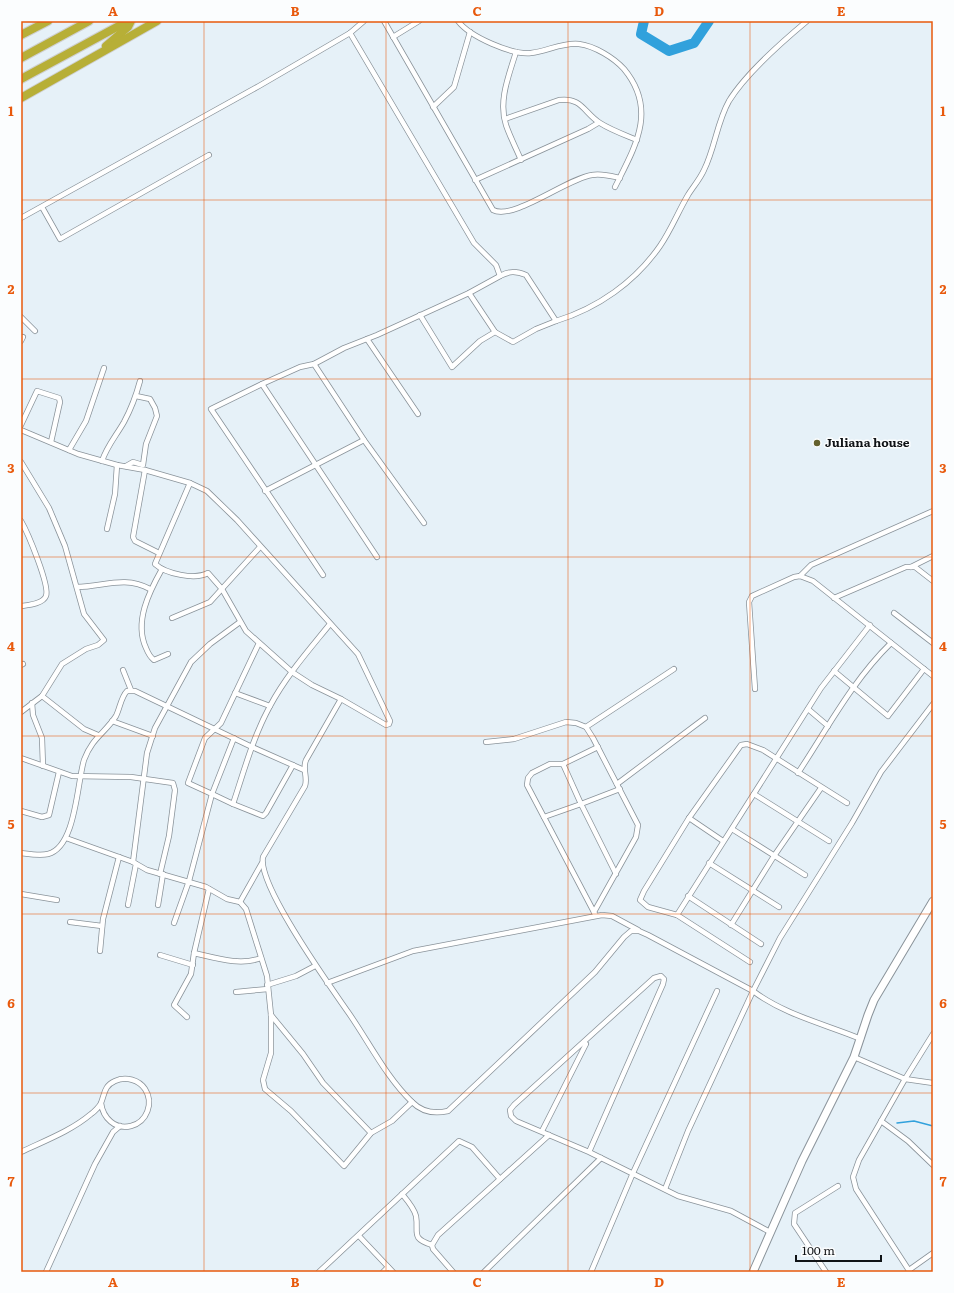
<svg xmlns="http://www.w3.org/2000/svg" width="954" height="1293" font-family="Literata,serif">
	<rect width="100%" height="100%" fill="#e6f1f8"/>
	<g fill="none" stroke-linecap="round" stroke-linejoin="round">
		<polyline stroke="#31a1dc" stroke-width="1.5" points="897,1123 914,1121 933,1126"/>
		<polyline stroke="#31a1dc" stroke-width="10" points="644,21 641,34 669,51 694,43 709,21"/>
		<defs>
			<g id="street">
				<path d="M 384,21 L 493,210 C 513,221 568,178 592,175 C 601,173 611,176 620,178"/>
				<path d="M 458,21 C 470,37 512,55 531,53 C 547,51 564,42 579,44 C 595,46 614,58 624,69 C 658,110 635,147 615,187"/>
				<path d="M 350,33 L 474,243 L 496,265 L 500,276 C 509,271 516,271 526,275 L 556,321 C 598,308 635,282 660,246 C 671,230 678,212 688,195 C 693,187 700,179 704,170 C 715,148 717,122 729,101 C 745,75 783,41 807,21"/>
				<polyline points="393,37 419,21"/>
				<path d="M 516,52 C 509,75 498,101 506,125 C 510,137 516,148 521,160"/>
				<polyline points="433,107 454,87 470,32"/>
				<path d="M 505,119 L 559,100 C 582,97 584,113 600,123 C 611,130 625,135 637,140"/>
				<polyline points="475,180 588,129 598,123"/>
				<polyline points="42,207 60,239 209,155"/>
				<polyline points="21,218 259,86 350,33 364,21"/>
				<polyline points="469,293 495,332"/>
				<polyline points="420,315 452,367 480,341 495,332 513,342 536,329 556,321"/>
				<polyline points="21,317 35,331"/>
				<polyline points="367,339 418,414"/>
				<polyline points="21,341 23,337"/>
				<polyline points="314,364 364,440 424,523"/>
				<polyline points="262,384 377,557"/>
				<polyline points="21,425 37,391 59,398 60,402 51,442"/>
				<polyline points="21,430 78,454 117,465 145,470 190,483 207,491 237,520 358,654 390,721 389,724 386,725 341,699"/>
				<polyline points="69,450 86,421 104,368"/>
				<path d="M 102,461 C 107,446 116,436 124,422 C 131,409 136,396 140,381"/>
				<polyline points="21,462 49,508 65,546 84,614 104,640 98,645 86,649 62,664 42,696 21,712"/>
				<polyline points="126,466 133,462 143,465 146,444 157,416 155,408 150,399 136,396"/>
				<polyline points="145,470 133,537 135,541 159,553"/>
				<path d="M 190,483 L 155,564 C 166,574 195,580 208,573 L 222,589 L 246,631 L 292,672 L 312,685 L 341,699 L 306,760 C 302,769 308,777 305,786 L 263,857 C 257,885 330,986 348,1012 C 369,1042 386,1077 412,1102 C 422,1112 435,1114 448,1111 L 595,972 L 624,937 L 631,931 L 639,931 L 648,935 L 753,991 C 785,1015 825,1024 861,1039"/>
				<polyline points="265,491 364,440"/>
				<path d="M 21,521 C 28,533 50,586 46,596 C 43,604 28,605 21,606"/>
				<polyline points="107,529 115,494 117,465"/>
				<polyline points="911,567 933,556"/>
				<path d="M 162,569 C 149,592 134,622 146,648 C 148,653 150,657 154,660 L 168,654"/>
				<polyline points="323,575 211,409 262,384 300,367 314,364 344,348 377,335 469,293 500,276"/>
				<polyline points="800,576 811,565 933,511"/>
				<path d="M 77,587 C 103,587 124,575 150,589"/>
				<polyline points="834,598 906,567 915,567 933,581"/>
				<polyline points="894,613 933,643"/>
				<polyline points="172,618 210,602 260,547"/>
				<polyline points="21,665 23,664"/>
				<polyline points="123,670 131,690"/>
				<polyline points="834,671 888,716 924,669"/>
				<polyline points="755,689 749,602 752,596 794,577 800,576 813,581 933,676"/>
				<polyline points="235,693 270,706"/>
				<polyline points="42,696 84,729 98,735"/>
				<polyline points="32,703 33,715 42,738 43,766"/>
				<polyline points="808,709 828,726"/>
				<polyline points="112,721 153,736"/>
				<polyline points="586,727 674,669"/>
				<path d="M 234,738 L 212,794 L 233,804 C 244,771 253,737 270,706 C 286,676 309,650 330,624"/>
				<polyline points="486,742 514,739 566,722 576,723 586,727 593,738 638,825 636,837 594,912"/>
				<polyline points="21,758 72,776 131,777 173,783 175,790 169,836 160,874"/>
				<path d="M 798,773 C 827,729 853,680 891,643"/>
				<polyline points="617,784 705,718"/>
				<polyline points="754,794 829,841"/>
				<polyline points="233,804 263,816 266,813 293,765"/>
				<polyline points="21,811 42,817 49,815 59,772"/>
				<polyline points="544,817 581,804 563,764"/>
				<polyline points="689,818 723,841"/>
				<polyline points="732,829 805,875"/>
				<polyline points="66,838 133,862 147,870 206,887 227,899 240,902 246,909 267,976 271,1015 271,1053 263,1080 265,1089 291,1111 344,1166 371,1133 392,1121 412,1102"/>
				<path d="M 21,853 C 29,854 40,856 48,854 C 76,847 77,783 84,760 C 92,738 105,733 116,716 C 120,708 121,697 127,691 L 135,691 L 252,747 L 304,770"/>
				<polyline points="133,862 147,753 155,728 191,662 210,644 240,622"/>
				<polyline points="709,863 779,907"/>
				<polyline points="616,874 581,804 620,789"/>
				<polyline points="21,894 57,900"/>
				<polyline points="688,896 761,944"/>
				<polyline points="240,902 262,863"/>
				<polyline points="128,905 136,864"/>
				<polyline points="158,905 163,874"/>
				<polyline points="595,914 527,785 528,778 532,773 550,764 563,764 598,747"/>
				<polyline points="677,915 648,907 640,900 644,891 689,818 741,745 747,744 763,750 847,803"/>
				<polyline points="70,922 102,926"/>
				<polyline points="174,923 189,881 212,794 188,783 205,738 221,723 259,643"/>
				<polyline points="731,925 774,856 821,788"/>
				<polyline points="100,951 103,919 119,857"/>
				<path d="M 194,953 C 216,958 240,966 261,958"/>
				<polyline points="160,955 193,965"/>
				<polyline points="750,962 677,915 821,688 870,625"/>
				<polyline points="327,983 413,951 602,915 612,916 638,930"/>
				<polyline points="267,985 296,976 315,966"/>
				<polyline points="236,992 268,989"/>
				<polyline points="271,1015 303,1054 323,1083 371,1133"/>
				<polyline points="187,1017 174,1005 191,974 194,953 209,889"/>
				<polyline points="854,1057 905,1079 933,1083"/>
				<polyline points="881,1121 908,1141 933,1165"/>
				<polyline points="542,1131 586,1044"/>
				<path d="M 21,1152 C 44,1141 71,1131 91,1114 C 94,1112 100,1106 101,1103 C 105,1093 104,1086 115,1081 C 126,1076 139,1080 145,1089 C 154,1103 147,1122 131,1126 C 115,1130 103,1118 101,1103"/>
				<polyline points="589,1152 663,984 664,979 661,976 654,978 514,1105 510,1110 511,1116 516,1121 589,1152 678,1196 731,1211 770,1232"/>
				<polyline points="665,1189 688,1131 753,991 780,938 852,823 881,772 933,704"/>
				<path d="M 402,1194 C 407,1200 414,1208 416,1216 C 419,1233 410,1238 432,1245"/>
				<polyline points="359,1236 393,1272"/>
				<polyline points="909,1270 933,1253"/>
				<polyline points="46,1272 95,1164 113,1132 120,1126"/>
				<polyline points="319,1272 459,1141 472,1147 500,1179"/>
				<polyline points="383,1272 388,1267"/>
				<polyline points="453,1272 433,1249 432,1245 438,1235 549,1135"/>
				<polyline points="484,1272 601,1158"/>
				<polyline points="591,1272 633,1173 717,991"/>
				<polyline points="826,1272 794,1224 795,1213 838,1186"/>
				<polyline points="910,1272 856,1189 853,1177 859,1160 905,1079 933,1034"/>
			</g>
			<polyline id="secondary" points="753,1272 802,1161 854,1057 868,1015 874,1000 933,901"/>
			<g id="highway">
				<polyline points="21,35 48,21"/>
				<polyline points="106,46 128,27 131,21"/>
				<polyline points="21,58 89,21"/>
				<polyline points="21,79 128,21"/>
				<polyline points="21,98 157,21"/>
			</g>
		</defs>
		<use href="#street" stroke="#8a939a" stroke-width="6"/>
		<use href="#secondary" stroke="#8a939a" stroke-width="9"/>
		<use href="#highway" stroke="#cfd0d0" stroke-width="10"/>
		<use href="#street" stroke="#fff" stroke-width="4.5"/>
		<use href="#secondary" stroke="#fff" stroke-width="7"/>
		<use href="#highway" stroke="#b7af37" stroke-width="8"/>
	</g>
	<path fill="none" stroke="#e8590c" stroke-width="1" stroke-opacity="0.55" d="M 204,21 L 204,1272M 386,21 L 386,1272M 568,21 L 568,1272M 750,21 L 750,1272M 21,200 L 933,200M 21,379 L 933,379M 21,557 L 933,557M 21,736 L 933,736M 21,914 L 933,914M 21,1093 L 933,1093"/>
	<circle fill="#64612e" stroke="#fbfdfe" stroke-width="1.5" cx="817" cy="443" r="4"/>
	<g text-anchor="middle" stroke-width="3" stroke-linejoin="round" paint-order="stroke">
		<g font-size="12" font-weight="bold" fill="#101316" stroke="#fbfdfe" text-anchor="start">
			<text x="825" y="447">Juliana house</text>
		</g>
	</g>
	<rect width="954" height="1293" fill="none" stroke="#fbfdfe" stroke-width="44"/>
	<path d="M796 1255v6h85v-6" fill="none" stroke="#101316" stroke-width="2"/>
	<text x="802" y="1255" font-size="12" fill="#101316" stroke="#fbfdfe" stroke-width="3" paint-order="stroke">100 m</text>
	<rect x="22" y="22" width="910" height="1249" fill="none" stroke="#e8590c" stroke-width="1.5"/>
	<g font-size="13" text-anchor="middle" font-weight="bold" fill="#e8590c">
		<text x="113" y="16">A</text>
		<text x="295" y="16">B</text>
		<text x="477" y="16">C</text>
		<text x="659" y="16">D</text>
		<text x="841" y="16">E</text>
		<text x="11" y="116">1</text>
		<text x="943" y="116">1</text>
		<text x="11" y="294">2</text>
		<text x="943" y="294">2</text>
		<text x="11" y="473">3</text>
		<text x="943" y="473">3</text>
		<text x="11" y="651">4</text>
		<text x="943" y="651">4</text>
		<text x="11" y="829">5</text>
		<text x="943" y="829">5</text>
		<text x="11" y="1008">6</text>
		<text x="943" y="1008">6</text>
		<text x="11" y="1186">7</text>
		<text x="943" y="1186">7</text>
		<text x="113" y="1287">A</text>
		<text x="295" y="1287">B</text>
		<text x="477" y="1287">C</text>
		<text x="659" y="1287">D</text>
		<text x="841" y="1287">E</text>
	</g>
</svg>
